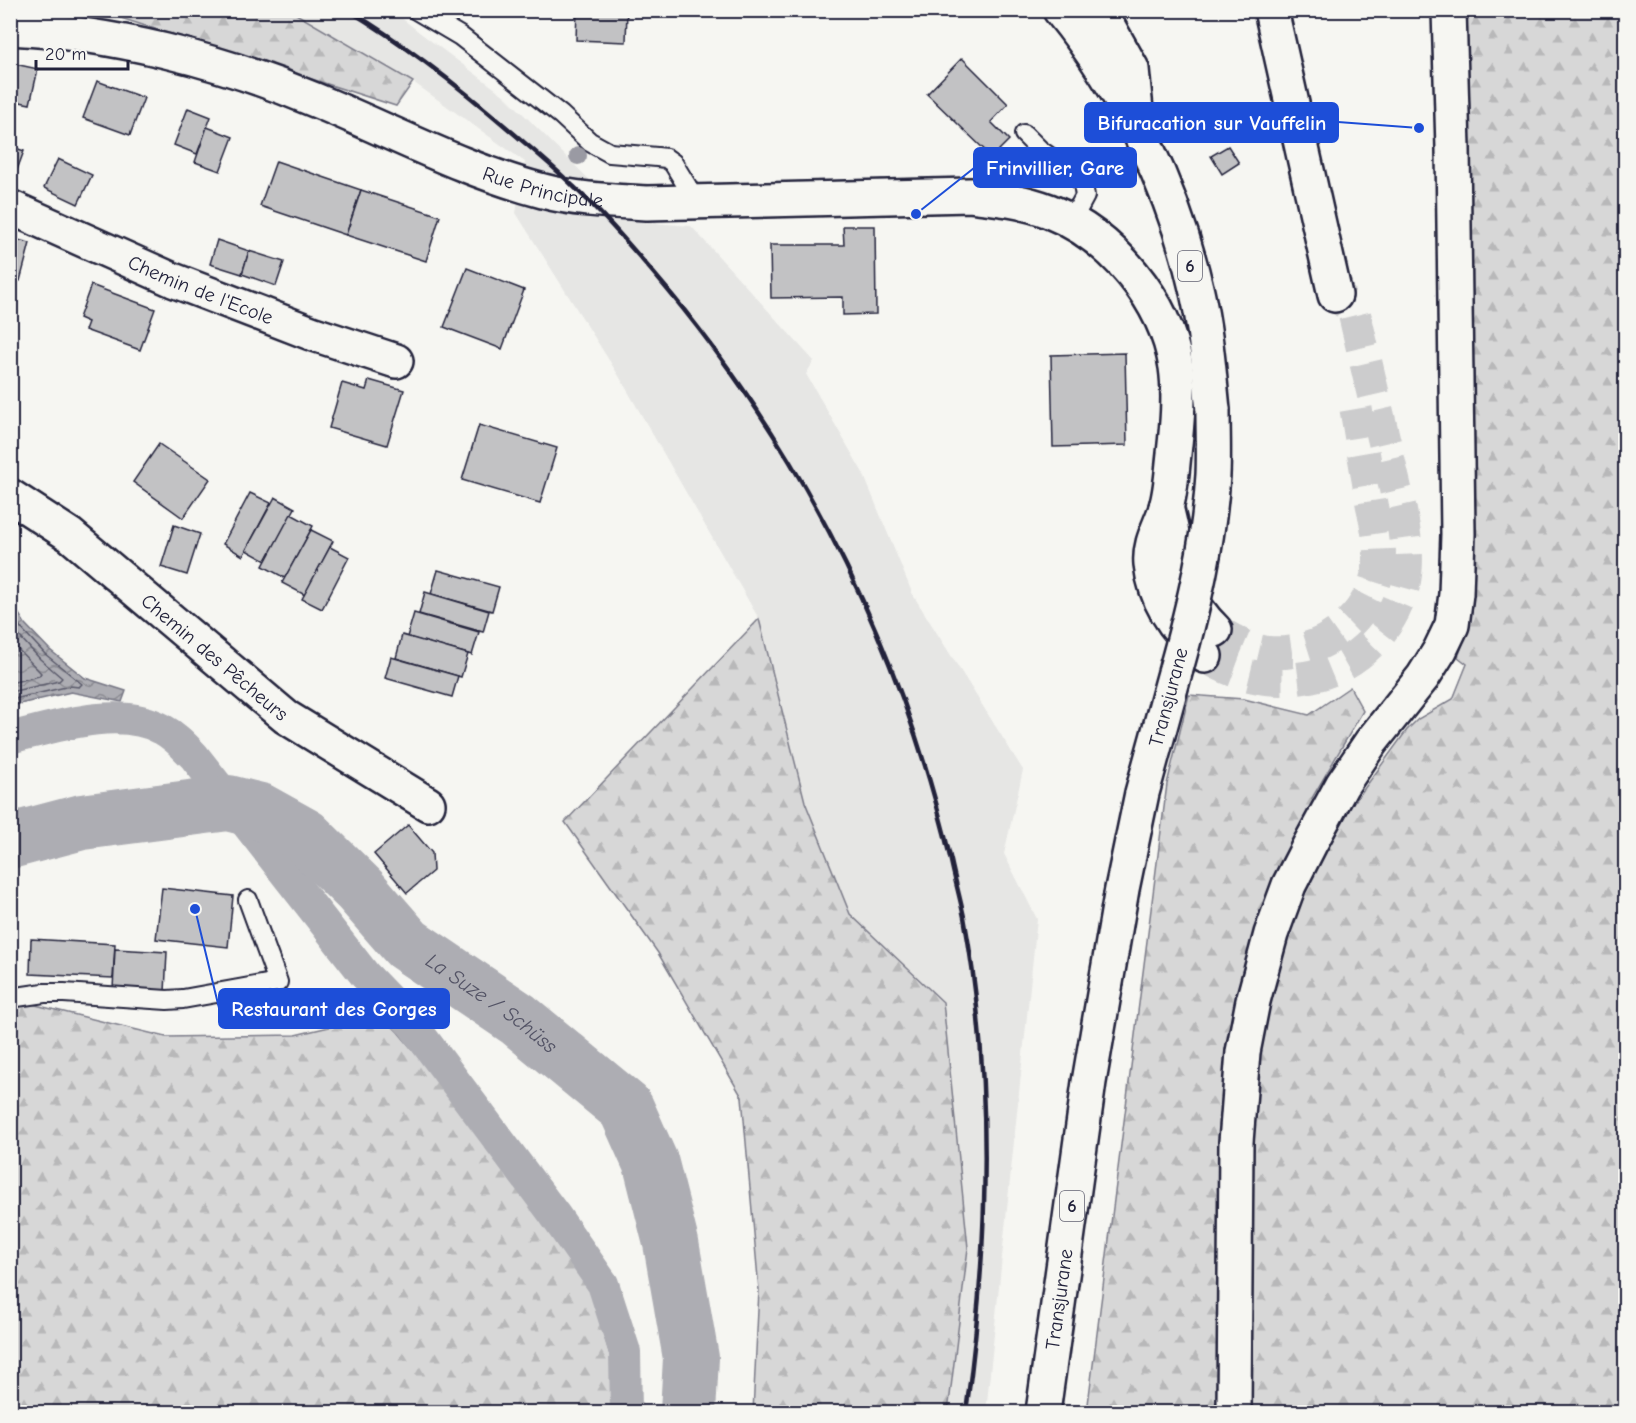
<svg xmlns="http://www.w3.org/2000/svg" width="1636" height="1423" font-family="'Comic Neue',sans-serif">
	<defs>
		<pattern id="forest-firs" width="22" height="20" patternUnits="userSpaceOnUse" patternTransform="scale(1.5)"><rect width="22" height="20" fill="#d7d7d7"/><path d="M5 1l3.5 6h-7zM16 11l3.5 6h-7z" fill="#b8b8b9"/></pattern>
		<pattern id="water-waves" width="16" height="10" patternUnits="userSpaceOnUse" patternTransform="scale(1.5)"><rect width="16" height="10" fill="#adadb3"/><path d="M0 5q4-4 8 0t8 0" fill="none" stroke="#8c8c93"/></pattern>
	</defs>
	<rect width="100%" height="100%" fill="#f6f6f2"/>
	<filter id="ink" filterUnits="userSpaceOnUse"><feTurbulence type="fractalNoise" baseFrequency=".0167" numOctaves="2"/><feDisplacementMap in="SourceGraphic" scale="12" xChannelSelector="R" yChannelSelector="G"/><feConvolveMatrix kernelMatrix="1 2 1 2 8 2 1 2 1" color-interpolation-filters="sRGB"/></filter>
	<g filter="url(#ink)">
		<polygon fill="#e6e6e4" points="291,11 393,11 419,32 505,96 631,221 691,226 814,361 806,374 863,473 913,595 1023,770 1004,854 1037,919 986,1412 948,1412 968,1248 943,1003 850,914 805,802 759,619 619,376 516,213 525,162 413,82"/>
		<g fill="url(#forest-firs)" stroke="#7c7c89" stroke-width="1.5">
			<polygon points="99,11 291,11 413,82 396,106"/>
			<path d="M 1466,11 L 1625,11 L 1625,1412 L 1087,1412 L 1167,784 L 1189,695 L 1244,699 L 1309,715 L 1350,687 L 1363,711 L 1312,798 L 1356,800 L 1407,730 L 1418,719 L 1453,699 L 1467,664 L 1458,657 C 1480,604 1473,547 1473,490 C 1474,387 1470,283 1466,179 L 1468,150 Z"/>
			<polygon points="759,619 805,802 850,914 943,1002 968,1248 948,1412 753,1412 759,1290 742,1097 658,953 565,822"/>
			<polygon points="11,999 166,1037 295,1035 359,1020 373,1007 398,1032 578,1250 618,1381 621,1412 11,1412"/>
		</g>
		<polygon fill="url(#water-waves)" stroke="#757583" stroke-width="1.5" points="11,601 25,624 50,650 85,678 126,691 122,702 71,692 11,706"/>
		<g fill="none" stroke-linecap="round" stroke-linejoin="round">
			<g stroke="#5a5a6b" stroke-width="1.5">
				<polyline points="10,612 21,628 45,654 82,684 79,687 70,686 10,700"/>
				<polyline points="10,626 40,659 62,678 59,681 10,692"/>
				<polyline points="10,641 41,673 39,676 10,683"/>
			</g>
			<path stroke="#adadb3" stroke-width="32" d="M 10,738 C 54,727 120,705 162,729 C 175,736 184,746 194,756 L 365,975 L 412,1024 L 554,1214 L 603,1284 L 625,1352 L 626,1412"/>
			<path stroke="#adadb3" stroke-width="56" id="s1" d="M 10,841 L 82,822 L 228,803 L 260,811 L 305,836 L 360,890 L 407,944 L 518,1019 L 626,1108 L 651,1164 L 671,1243 L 691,1358 L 688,1412"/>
		</g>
		<g fill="#c2c2c4" stroke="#22223b" stroke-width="1.5">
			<polygon points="577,10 627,10 626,42 576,40"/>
			<polygon points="962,58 1008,104 991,122 1009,140 992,157 927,94"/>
			<polygon points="10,63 38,69 30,104 10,100"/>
			<polygon points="97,81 144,98 130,135 83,118"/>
			<polygon points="188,108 211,117 197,154 174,145"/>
			<polygon points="207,127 233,137 220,171 195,162"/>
			<polygon points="10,146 24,151 14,178 10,177"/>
			<polygon points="1228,146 1239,163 1222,174 1211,156"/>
			<polygon points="58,159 92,175 78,204 44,188"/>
			<polygon points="276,161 361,190 346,235 260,206"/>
			<polygon points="361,190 440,216 426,261 346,235"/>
			<polygon points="843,226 875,226 876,314 843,315 843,297 771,298 770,245 844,245"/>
			<polygon points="10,238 30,243 20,281 10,279"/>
			<polygon points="217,240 249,251 242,274 210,264"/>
			<polygon points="249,251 284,262 276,286 242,274"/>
			<polygon points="467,268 524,290 502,349 444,327"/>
			<polygon points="91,285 155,309 140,350 85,330 88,322 79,318"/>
			<polygon points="1125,353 1127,445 1053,447 1051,355"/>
			<polygon points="369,380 404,390 387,445 329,428 342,383 366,390"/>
			<polygon points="479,425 557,448 540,503 462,480"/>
			<polygon points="159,444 210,479 183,518 133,482"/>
			<polygon points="250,493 271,503 243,556 223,544"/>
			<polygon points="275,497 295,508 266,561 246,550"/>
			<polygon points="291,514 313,526 285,578 263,566"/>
			<polygon points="174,525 200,534 187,575 161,567"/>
			<polygon points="311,530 333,541 305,595 282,583"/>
			<polygon points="330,547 349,557 322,609 302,599"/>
			<polygon points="438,570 499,587 492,611 431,594"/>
			<polygon points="425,592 489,611 483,632 419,614"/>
			<polygon points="414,613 479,632 472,655 407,637"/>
			<polygon points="402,635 468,654 461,677 396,658"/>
			<polygon points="391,657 458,676 452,697 385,678"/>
			<polygon points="408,825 432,853 433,871 407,893 374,854"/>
			<polygon points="162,888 233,896 228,947 156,939"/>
			<polygon points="31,939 115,944 113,978 30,974"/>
			<polygon points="115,949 167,952 165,992 113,989"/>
		</g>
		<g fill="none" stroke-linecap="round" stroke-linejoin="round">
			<g stroke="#cccccd" stroke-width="33" stroke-dasharray="33 16" stroke-linecap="butt">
				<path d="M 1215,630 C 1230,639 1246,649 1265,652 C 1319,659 1373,619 1379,563 C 1381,544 1376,523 1372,504 C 1367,472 1361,441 1356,409"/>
				<path d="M 1205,656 C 1278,703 1371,678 1401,594 C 1411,566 1405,535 1400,508 L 1353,308 L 1335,295"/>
			</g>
			<defs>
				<g id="lane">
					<polyline points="45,10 53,30"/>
					<polyline points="416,10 460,36 561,115 590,142 610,153 657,157 666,158 673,163 687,186 694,203"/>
					<polyline points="1024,134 1040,150 1077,176 1083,184 1085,196 1071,222"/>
					<polyline points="10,998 44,993 64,993 167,1000 183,999 278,982 248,900"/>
				</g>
				<g id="street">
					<path id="s2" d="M 10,207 L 173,280 L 311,333 L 396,361"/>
					<path id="s3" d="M 10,496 L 70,535 L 286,717 L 428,804"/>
				</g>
				<g id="secondary">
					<polyline points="1271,10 1335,295"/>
					<path id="s4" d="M 10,28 C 113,33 220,60 315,100 C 391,131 463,170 543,191 C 576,200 613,201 647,203 L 970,195 C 997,198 1024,201 1049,211 C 1112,236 1166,301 1176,367 C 1180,395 1177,426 1174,454 C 1172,471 1171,491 1166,508 C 1160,527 1149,543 1151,564 C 1155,602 1177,632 1205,656"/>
					<path d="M 1166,507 C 1179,555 1176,593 1215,630"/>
					<polyline points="1234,1412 1236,1142 1243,1052 1253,1001 1271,934 1289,885 1310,844 1342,785 1371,742 1423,677 1440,650 1452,625 1456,594 1458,534 1453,148 1449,10"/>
				</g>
				<g id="primary">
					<path d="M 1060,10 C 1126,91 1174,190 1197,292 C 1206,331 1209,371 1213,410"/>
					<polyline points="1099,10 1132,69 1137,120"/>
					<path id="s5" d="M 1043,1412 L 1089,1082 L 1122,889 L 1142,793 L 1176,669"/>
				</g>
			</defs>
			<use href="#lane" stroke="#22223b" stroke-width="22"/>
			<use href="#street" stroke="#22223b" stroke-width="38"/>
			<use href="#secondary" stroke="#22223b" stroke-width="38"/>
			<use href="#primary" stroke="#22223b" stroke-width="38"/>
			<use href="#lane" stroke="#f6f6f2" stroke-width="18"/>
			<use href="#street" stroke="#f6f6f2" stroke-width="33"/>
			<use href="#secondary" stroke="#f6f6f2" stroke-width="33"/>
			<use href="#primary" stroke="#f6f6f2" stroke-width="33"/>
			<path stroke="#22223b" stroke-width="4.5" d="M 348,10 C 407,45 461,88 512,132 C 533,150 554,167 573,186 C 601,212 626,241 651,270 C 799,442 899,641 951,861 C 955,880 960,898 964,917 C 994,1081 989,1248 966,1412"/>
			<defs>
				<path id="primary-bridge" d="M 1176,669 C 1194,605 1209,541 1213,475 C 1214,454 1213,432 1213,410"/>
			</defs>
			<use href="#primary-bridge" stroke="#22223b" stroke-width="38" stroke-linecap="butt"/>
			<use href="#primary-bridge" stroke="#f6f6f2" stroke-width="33"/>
		</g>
		<circle fill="#9a9aa3" cx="578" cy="156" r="9"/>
	</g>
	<g text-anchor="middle" stroke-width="5" stroke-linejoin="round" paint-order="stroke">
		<g fill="#f6f6f2" stroke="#626272" stroke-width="1.5">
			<rect x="1178" y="251" width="24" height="30" rx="4.5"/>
			<rect x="1060" y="1191" width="24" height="30" rx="4.5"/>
		</g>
		<g font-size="18" font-weight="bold" fill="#22223b">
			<text x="1190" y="272">6</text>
			<text x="1072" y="1212">6</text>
		</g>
		<g font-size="20" fill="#22223b" stroke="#f6f6f2">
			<text dy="7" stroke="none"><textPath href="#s4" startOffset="560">Rue Principale</textPath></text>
			<text dy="7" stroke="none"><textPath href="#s2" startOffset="208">Chemin de l'Ecole</textPath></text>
			<text dy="7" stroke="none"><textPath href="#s3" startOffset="261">Chemin des Pêcheurs</textPath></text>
			<text transform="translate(1168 697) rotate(-75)" y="7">Transjurane</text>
			<text dy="7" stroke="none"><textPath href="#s5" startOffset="114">Transjurane</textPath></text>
		</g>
		<g font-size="21" font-style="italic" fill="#535365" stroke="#f6f6f2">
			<text dy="7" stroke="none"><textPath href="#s1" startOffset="558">La Suze / Schüss</textPath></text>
		</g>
	</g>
	<path fill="none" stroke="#1d4ed8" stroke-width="2" d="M1419 128L1338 122M916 214L974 168M195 909L219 1008"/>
	<g fill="#1d4ed8" stroke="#f6f6f2" stroke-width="2">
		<circle cx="1419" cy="128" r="6"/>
		<circle cx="916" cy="214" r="6"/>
		<circle cx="195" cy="909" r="6"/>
	</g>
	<g fill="#1d4ed8" stroke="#1d4ed8" stroke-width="2">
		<rect x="1085" y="103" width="253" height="39" rx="6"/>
		<rect x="974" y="148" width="162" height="39" rx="6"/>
		<rect x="219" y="989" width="230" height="39" rx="6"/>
	</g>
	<g font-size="21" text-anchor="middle" font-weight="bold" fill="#fff">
		<text x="1212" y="130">Bifuracation sur Vauffelin</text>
		<text x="1055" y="175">Frinvillier, Gare</text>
		<text x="334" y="1016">Restaurant des Gorges</text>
	</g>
	<rect width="1636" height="1423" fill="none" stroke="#f6f6f2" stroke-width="36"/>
	<rect x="18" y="18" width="1600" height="1387" fill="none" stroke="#22223b" stroke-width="2" filter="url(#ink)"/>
	<path d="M36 60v9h92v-9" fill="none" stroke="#22223b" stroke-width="3"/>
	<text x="45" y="60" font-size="18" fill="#22223b" stroke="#f6f6f2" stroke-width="4.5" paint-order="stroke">20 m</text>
</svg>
